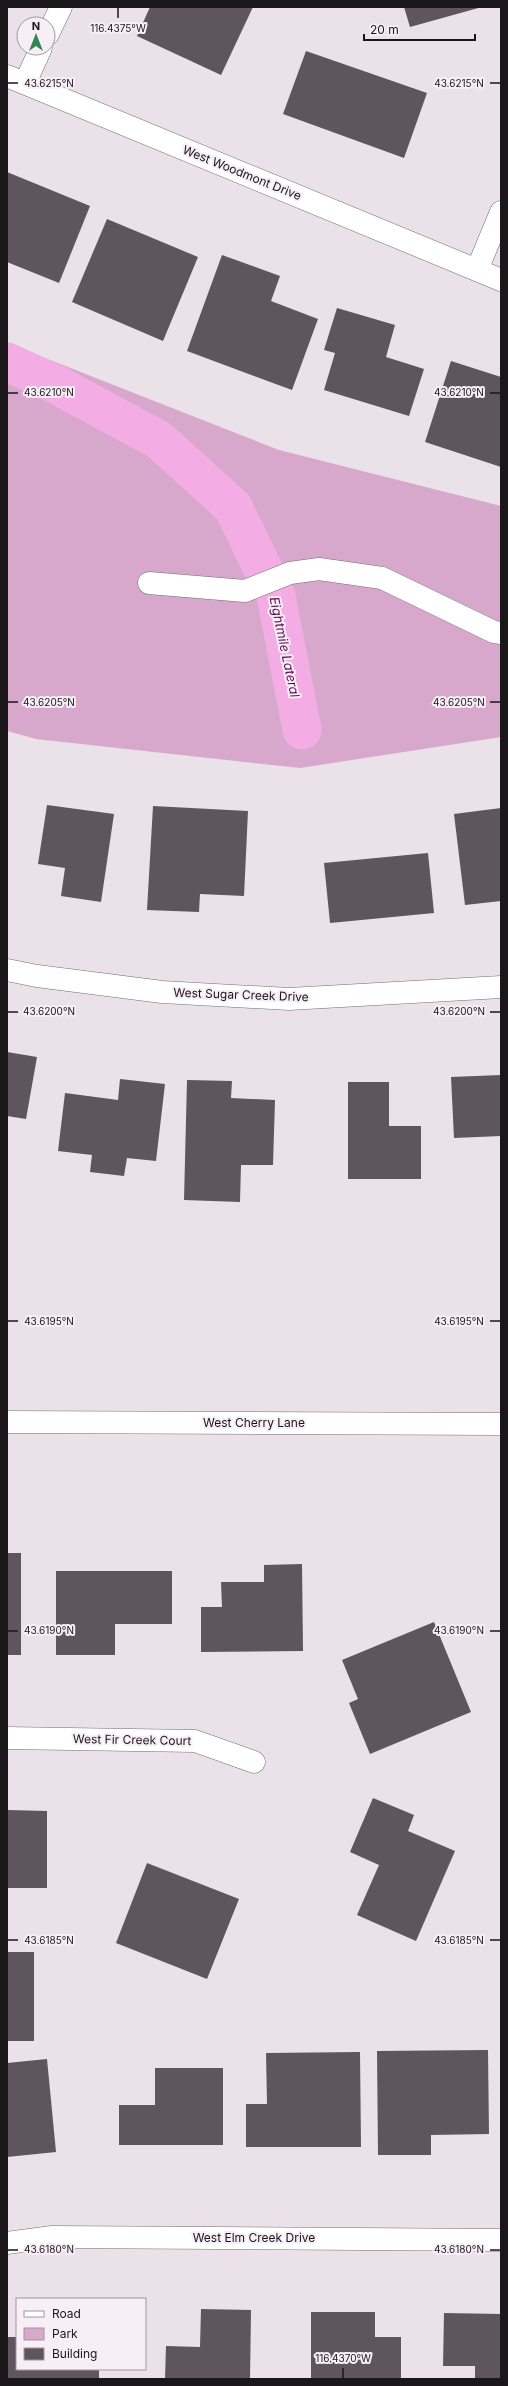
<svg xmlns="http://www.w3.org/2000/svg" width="508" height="2386" font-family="Inter,sans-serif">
	<rect width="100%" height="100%" fill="#ebe1e8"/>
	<polygon fill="#d7a8cc" points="7,343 279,450 501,506 501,737 300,768 36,739 7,731"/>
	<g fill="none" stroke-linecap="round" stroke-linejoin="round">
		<polyline stroke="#f3ace4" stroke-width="39" points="7,362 57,385 159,440 233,507 276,596 302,730"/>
	</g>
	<g fill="#5e565c">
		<polygon points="150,7 253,7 221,75 137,36"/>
		<polygon points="404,7 482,7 410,27"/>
		<polygon points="306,51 427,93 404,158 283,114"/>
		<polygon points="7,172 90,206 59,283 7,262"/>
		<polygon points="107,219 198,257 163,341 72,302"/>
		<polygon points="222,255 280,276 271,301 318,319 292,390 187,351"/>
		<polygon points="337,308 395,325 386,357 424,369 409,416 324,390 335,353 324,350"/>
		<polygon points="451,361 501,377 501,467 425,442"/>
		<polygon points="47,805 114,814 101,902 61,896 65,868 38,864"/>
		<polygon points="153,806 248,811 244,896 200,894 199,912 147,910"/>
		<polygon points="501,808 501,901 465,905 454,814"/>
		<polygon points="428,853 434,913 330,923 324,863"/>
		<polygon points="7,1052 37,1057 26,1119 7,1116"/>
		<polygon points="501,1075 501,1136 454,1138 451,1077"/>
		<polygon points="120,1079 165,1084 156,1161 127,1158 124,1176 90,1172 92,1155 58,1151 65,1093 118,1100"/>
		<polygon points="187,1080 232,1081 231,1098 275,1100 273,1165 241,1165 240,1202 184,1200"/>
		<polygon points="348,1082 389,1082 389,1126 421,1126 421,1179 348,1179"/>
		<rect x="7" y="1553" width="14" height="102"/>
		<polygon points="302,1564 303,1651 201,1652 201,1607 222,1607 221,1582 264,1582 264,1565"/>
		<polygon points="56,1571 172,1571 172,1624 115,1624 115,1655 56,1655"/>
		<polygon points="434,1622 471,1712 370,1754 349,1703 358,1699 342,1660"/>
		<polygon points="373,1798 414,1815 408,1831 455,1851 416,1941 357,1915 379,1865 350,1852"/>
		<polygon points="7,1810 47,1811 47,1888 7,1888"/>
		<polygon points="147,1863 239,1899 207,1979 116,1943"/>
		<rect x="7" y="1952" width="27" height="89"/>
		<polygon points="488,2050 489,2134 431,2135 431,2155 378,2155 377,2051"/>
		<polygon points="360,2052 361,2147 246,2147 246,2104 267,2104 266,2053"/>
		<polygon points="47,2059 56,2152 7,2157 7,2063"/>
		<polygon points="155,2068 223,2068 223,2145 119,2145 119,2105 155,2105"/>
		<polygon points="201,2309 251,2310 250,2379 165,2379 166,2346 200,2347"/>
		<polygon points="311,2312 375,2312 375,2337 401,2337 401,2379 311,2379"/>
		<polygon points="444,2313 501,2314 501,2379 475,2379 475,2366 443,2366"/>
		<polygon points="7,2337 17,2337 17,2369 99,2369 99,2379 7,2379"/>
	</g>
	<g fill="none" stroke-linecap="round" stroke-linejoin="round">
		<defs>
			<polyline id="service" points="149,583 245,591 290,573 319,569 382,578 494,632 501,633"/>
			<g id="minor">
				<polyline points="48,34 61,7"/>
				<polyline points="7,76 501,280"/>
				<polyline points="25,83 41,48"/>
				<polyline points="477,270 501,212"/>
				<polyline points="7,970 37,976 162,992 289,999 501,987"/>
				<polyline points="7,1738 195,1741 254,1762"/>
				<polyline points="7,2243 52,2237 501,2240"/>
			</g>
			<polyline id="secondary" points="7,1422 501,1424"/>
		</defs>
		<use href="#service" stroke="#746c72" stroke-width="23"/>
		<use href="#minor" stroke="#746c72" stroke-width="23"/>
		<use href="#secondary" stroke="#746c72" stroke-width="23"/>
		<use href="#service" stroke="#fff" stroke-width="22"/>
		<use href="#minor" stroke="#fff" stroke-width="22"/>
		<use href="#secondary" stroke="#fff" stroke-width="22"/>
	</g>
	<path fill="none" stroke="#1a1619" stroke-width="1.5" d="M 118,8 L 118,18M 8,83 L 18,83M 490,83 L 500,83M 8,393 L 18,393M 490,393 L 500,393M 8,702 L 18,702M 490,702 L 500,702M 8,1012 L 18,1012M 490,1012 L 500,1012M 8,1321 L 18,1321M 490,1321 L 500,1321M 8,1631 L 18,1631M 490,1631 L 500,1631M 8,1940 L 18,1940M 490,1940 L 500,1940M 8,2250 L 18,2250M 490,2250 L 500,2250M 343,2368 L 343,2378"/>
	<g text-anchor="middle" stroke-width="4" stroke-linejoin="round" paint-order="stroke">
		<g font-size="12" fill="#1a1619" stroke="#f8eff6">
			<text transform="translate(242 173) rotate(22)" y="4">West Woodmont Drive</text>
			<text transform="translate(241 995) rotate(2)" y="4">West Sugar Creek Drive</text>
			<text x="254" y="1427">West Cherry Lane</text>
			<text transform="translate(132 1740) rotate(1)" y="4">West Fir Creek Court</text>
			<text x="254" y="2242">West Elm Creek Drive</text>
		</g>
		<g font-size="13" font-style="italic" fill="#5b0650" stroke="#f8eff6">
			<text transform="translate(285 647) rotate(78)" y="5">Eightmile Lateral</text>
		</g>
	</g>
	<g font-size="10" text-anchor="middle" fill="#1a1619" stroke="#f8eff6" stroke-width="4" stroke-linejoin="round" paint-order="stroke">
		<text x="118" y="32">116.4375°W</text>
		<text x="49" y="87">43.6215°N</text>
		<text x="459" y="87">43.6215°N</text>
		<text x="49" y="396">43.6210°N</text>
		<text x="459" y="396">43.6210°N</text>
		<text x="49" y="706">43.6205°N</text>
		<text x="459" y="706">43.6205°N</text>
		<text x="49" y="1015">43.6200°N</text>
		<text x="459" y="1015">43.6200°N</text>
		<text x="49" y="1325">43.6195°N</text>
		<text x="459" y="1325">43.6195°N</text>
		<text x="49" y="1634">43.6190°N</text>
		<text x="459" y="1634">43.6190°N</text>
		<text x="49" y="1944">43.6185°N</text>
		<text x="459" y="1944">43.6185°N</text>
		<text x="49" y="2253">43.6180°N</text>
		<text x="459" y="2253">43.6180°N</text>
		<text x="343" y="2362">116.4370°W</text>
	</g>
	<rect width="508" height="2386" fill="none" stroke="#1a1619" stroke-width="16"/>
	<rect x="16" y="2298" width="130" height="72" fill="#f8eff6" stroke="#9f989e"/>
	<rect x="24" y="2311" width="20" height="6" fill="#ffffff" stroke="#9f989e"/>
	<text x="52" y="2318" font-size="12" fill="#1a1619">Road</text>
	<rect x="24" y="2328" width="20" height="12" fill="#d7a8cc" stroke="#9f989e"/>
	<text x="52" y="2338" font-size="12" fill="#1a1619">Park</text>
	<rect x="24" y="2348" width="20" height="12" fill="#5e565c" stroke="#9f989e"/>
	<text x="52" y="2358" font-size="12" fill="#1a1619">Building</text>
	<g transform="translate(36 36)"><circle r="19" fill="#f8eff6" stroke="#9f989e"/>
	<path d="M0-3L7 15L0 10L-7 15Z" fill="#348455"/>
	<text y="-6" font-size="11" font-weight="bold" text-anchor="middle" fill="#1a1619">N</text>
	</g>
	<path d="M364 34v6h111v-6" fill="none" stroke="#1a1619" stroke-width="2"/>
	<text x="370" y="34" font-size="12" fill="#1a1619" stroke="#f8eff6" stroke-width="3" paint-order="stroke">20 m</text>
</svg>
